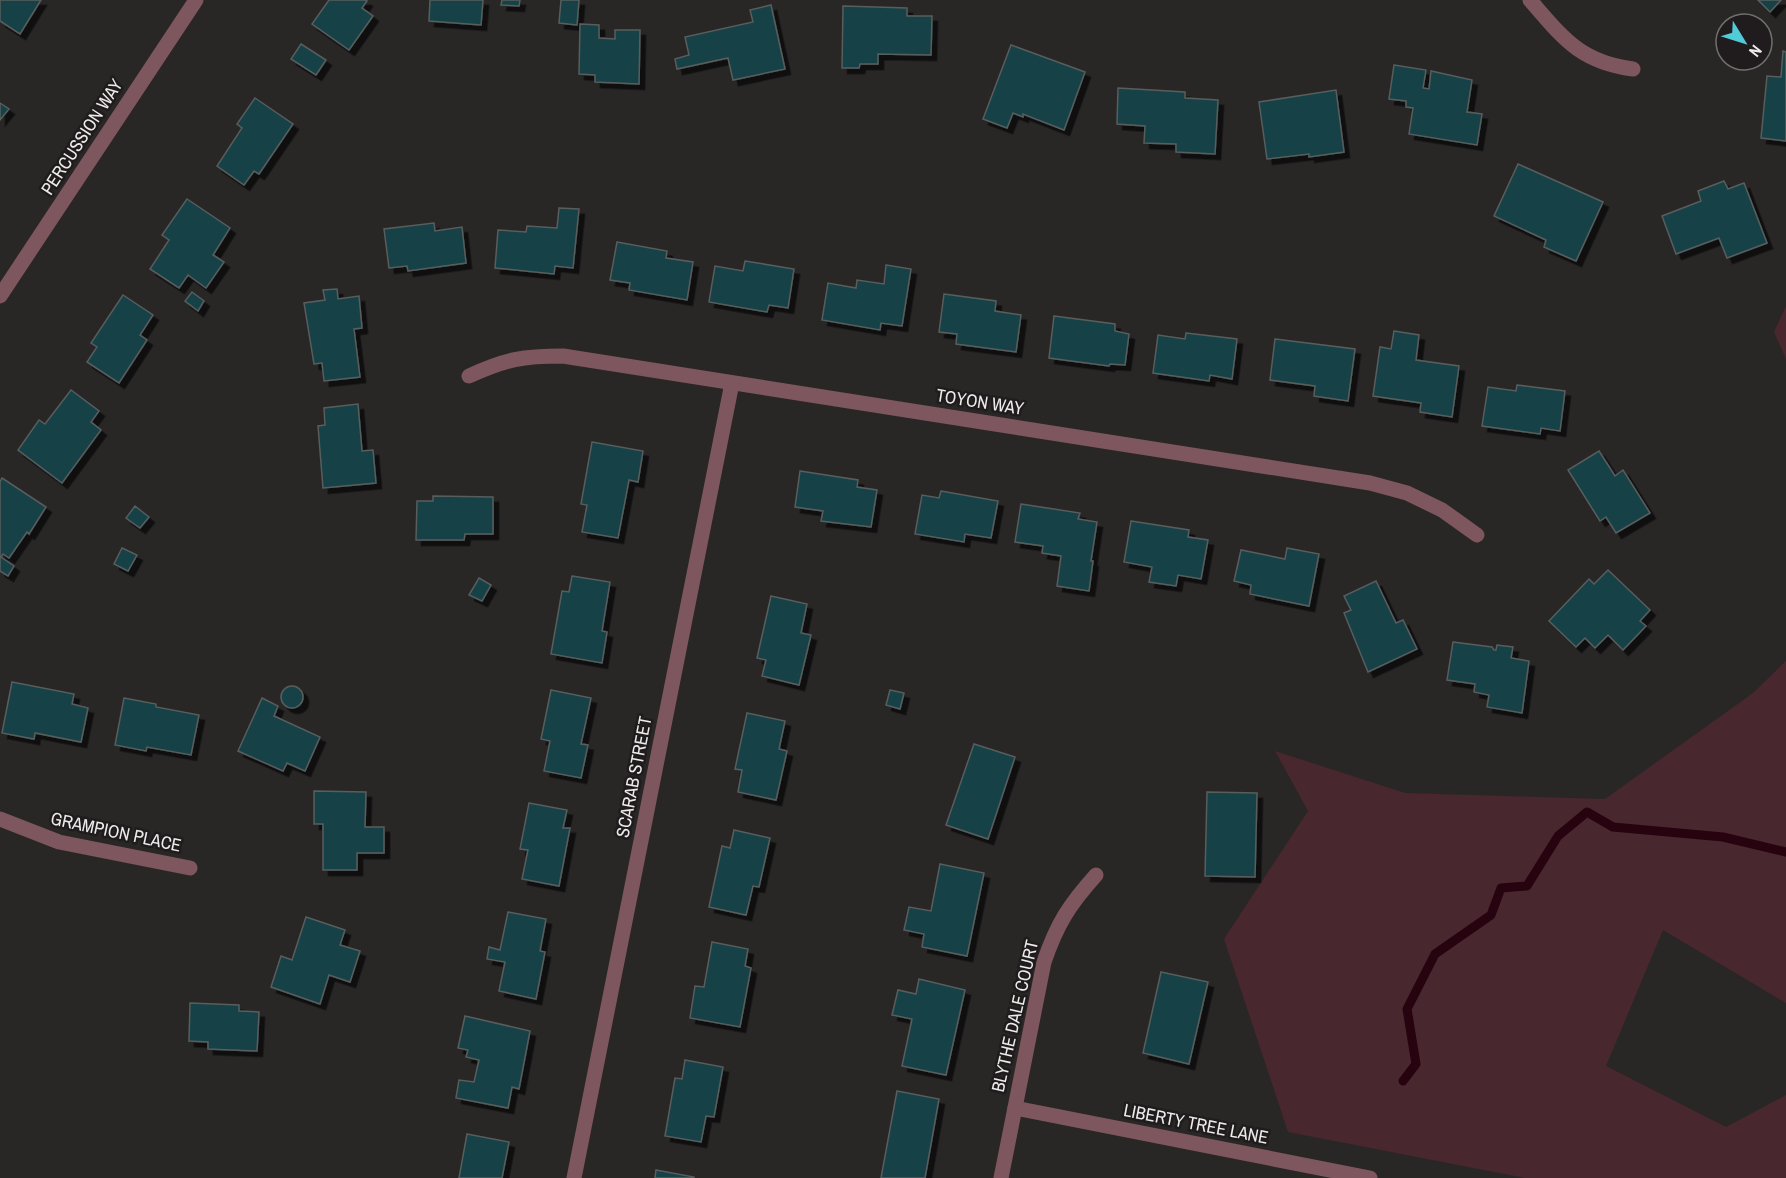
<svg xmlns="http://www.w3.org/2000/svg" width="1786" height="1178" font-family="'Archivo Narrow',sans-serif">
	<defs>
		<filter id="shadow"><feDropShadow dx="5.5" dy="5.5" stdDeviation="0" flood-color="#0009"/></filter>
	</defs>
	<rect width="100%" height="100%" fill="#292626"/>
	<g fill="#49272f">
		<polygon points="1786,306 1786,359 1774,332"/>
		<polygon points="1786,661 1786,1003 1663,930 1606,1066 1726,1127 1786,1095 1786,1178 1525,1178 1288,1132 1224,939 1308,811 1275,751 1405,793 1605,799 1753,693"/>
	</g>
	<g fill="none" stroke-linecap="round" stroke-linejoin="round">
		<polyline stroke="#26030e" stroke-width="9" points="1403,1081 1416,1064 1407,1009 1435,954 1491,915 1501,888 1527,886 1558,836 1587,812 1613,827 1723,837 1786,852"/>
	</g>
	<g fill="#134247" stroke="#595d5d" stroke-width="1.5" filter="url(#shadow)">
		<polygon points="0,0 41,0 20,34 0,21"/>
		<polygon points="329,0 365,0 367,1 362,8 373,16 349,50 312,24"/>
		<polygon points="430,0 483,0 481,25 429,21"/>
		<polygon points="502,0 520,0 519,6 501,5"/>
		<polygon points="561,0 579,0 577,25 559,23"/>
		<polygon points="1758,0 1781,0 1770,12"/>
		<polygon points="771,5 785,69 733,80 728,58 677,69 675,59 689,55 685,37 753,22 750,10"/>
		<polygon points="843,6 907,8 907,16 932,16 931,55 878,54 878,64 860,64 859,68 842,68"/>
		<polygon points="580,24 599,25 599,38 615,39 615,30 640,30 639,84 595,82 595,75 579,74"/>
		<polygon points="301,44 326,60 316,75 291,59"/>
		<polygon points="1011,45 1085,72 1064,130 1023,114 1023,117 1013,113 1007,128 983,119"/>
		<polygon points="1783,51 1786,52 1786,141 1761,138 1767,76 1781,77"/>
		<polygon points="1394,65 1426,70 1423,88 1429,89 1431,71 1472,80 1467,112 1482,114 1477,145 1409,134 1413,108 1406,107 1406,101 1389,99"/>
		<polygon points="1118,88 1185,92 1185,98 1218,100 1215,154 1176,152 1176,144 1144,143 1145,126 1117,124"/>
		<polygon points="1336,90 1344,152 1309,157 1309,154 1267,159 1259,102"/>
		<polygon points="255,98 293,124 259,174 254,171 244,185 217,166 242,128 237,124"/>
		<polygon points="0,103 9,109 0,120"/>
		<polygon points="1518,164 1603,202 1576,261 1544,247 1546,240 1494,216"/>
		<polygon points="1724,181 1728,189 1744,183 1767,243 1727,258 1719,238 1676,254 1662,216 1701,201 1698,191"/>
		<polygon points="187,199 230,228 213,255 224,262 206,288 188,275 179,288 150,269 169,240 162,235"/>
		<polygon points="559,208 579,209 573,268 555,266 554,274 495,268 498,230 526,232 527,226 557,228"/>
		<polygon points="434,223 435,231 462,227 466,263 408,271 407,266 389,268 384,229"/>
		<polygon points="617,242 667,251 666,258 693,262 687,300 629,290 630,283 610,280"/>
		<polygon points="745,261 794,269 788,308 769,305 767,312 709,302 715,266 743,271"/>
		<polygon points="886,265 911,269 902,326 881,323 880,330 822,320 828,283 856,288 857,280 884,284"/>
		<polygon points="337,289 338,299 359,296 362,328 354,329 360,377 324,381 322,363 314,364 304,303 325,300 323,290"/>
		<polygon points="192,292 204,301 198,311 185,301"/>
		<polygon points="944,294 996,301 995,311 1021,315 1016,352 956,344 957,334 939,332"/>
		<polygon points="123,295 153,315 140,335 147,340 119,383 87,362 97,347 91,343"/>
		<polygon points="1054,316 1115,324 1115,331 1129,334 1125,365 1110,364 1109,366 1049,358"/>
		<polygon points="1394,331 1419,335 1416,360 1459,366 1452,417 1420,412 1421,403 1373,396 1380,347 1391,349"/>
		<polygon points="1186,333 1237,339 1232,379 1210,375 1209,381 1153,373 1158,335 1185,339"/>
		<polygon points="1275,339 1355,349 1348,401 1314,396 1315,386 1270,380"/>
		<polygon points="1517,385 1565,391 1560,431 1541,428 1540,434 1482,426 1488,387 1516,391"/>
		<polygon points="71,390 99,411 91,422 101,430 62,483 18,450 39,420 45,424"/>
		<polygon points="358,404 362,451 373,450 376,483 323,488 318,426 325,425 324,408"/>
		<polygon points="592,442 643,451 638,482 629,480 618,538 582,532 587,505 581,504"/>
		<polygon points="1599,451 1615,476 1623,470 1650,513 1616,533 1606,517 1600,521 1568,470"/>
		<polygon points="800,471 858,480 857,487 877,490 871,527 821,521 823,511 795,507"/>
		<polygon points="2,478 46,507 29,534 27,532 9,558 3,554 1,557 14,566 8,576 0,571 0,482"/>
		<polygon points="941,491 998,501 991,538 965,534 964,542 915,534 922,495 939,498"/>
		<polygon points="433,496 493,497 493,534 465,534 464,540 416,540 417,501 433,501"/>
		<polygon points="1021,504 1080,513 1078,519 1097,522 1091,561 1093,561 1089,591 1057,586 1061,556 1042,553 1043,546 1015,542"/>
		<polygon points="135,506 149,517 140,528 126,518"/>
		<polygon points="1131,521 1189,530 1188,537 1208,540 1201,579 1178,575 1176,586 1149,582 1152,567 1124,562"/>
		<polygon points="122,548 137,555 128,571 114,564"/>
		<polygon points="1287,548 1319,554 1309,606 1250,594 1251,585 1234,581 1241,550 1285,559"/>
		<polygon points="1608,570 1650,610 1640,621 1646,626 1623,650 1608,635 1595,648 1585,638 1576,647 1549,621 1589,579 1594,584"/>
		<polygon points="572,576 610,582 602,631 607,632 602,663 551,654 562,591 569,592"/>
		<polygon points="479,578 491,585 482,601 469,595"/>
		<polygon points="1376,581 1396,623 1403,620 1417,649 1368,672 1344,613 1351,610 1344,596"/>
		<polygon points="771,596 807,604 801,633 811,635 799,685 762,676 766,660 757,658"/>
		<polygon points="1453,642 1492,647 1494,650 1496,650 1497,645 1513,647 1511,658 1529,661 1522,713 1487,707 1489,695 1474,692 1475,684 1447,680"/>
		<polygon points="12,682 74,694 72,704 88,708 81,742 35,733 34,739 2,733"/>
		<circle cx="292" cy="697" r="11"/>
		<polygon points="551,690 591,698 581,744 588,745 581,778 544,771 550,741 541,739"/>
		<polygon points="890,690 904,693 900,709 886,705"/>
		<polygon points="124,698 156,704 156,707 199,715 191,755 147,747 146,751 115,745"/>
		<polygon points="262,698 278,706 274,716 320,737 305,771 287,763 283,771 238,751"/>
		<polygon points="747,713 785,721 779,749 787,751 776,800 738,792 742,770 735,769"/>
		<polygon points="974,744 1015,757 988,839 946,825"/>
		<polygon points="314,791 366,792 365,827 384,827 384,853 357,853 357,870 323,870 323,824 314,824"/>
		<polygon points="1207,792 1257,793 1255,877 1205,876"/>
		<polygon points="529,803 567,810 563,828 570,828 559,886 522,879 528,850 520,849"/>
		<polygon points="734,830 770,838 759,887 753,886 746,915 709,907 722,846 730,848"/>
		<polygon points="940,864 984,873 967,956 922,947 924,934 904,930 909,907 931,911"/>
		<polygon points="508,912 546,919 540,951 545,952 536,999 499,991 505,962 487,959 489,947 500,950"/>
		<polygon points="306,917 345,930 340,945 360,951 350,982 329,975 320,1004 271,987 281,956 292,960"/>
		<polygon points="712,942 748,949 745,966 751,968 740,1027 690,1018 695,986 704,987"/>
		<polygon points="1161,972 1208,982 1189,1064 1143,1053"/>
		<polygon points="919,979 965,990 946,1075 902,1066 912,1019 892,1015 898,990 916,994"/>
		<polygon points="190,1003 239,1005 239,1011 259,1012 257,1051 208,1049 208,1042 189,1041"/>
		<polygon points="465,1016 530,1031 519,1089 512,1087 508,1108 456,1098 459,1080 474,1082 479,1060 466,1057 468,1050 458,1048"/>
		<polygon points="685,1060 723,1067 714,1117 706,1116 701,1142 665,1136 675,1078 682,1079"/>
		<polygon points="897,1091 939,1099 925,1178 881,1178"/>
		<polygon points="467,1134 509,1142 502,1178 459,1178"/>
		<polygon points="656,1170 694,1177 694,1178 655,1178"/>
	</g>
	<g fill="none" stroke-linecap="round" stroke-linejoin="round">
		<g stroke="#7e565e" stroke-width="15">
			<path d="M 1530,0 C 1563,38 1580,62 1633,69"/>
			<polyline points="0,296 196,0"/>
			<path d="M 469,376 C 506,359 523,356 563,356 L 1370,483 L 1407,493 L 1442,510 L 1477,535"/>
			<polyline points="0,819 59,842 190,868"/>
			<polyline points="1015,1108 1370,1178"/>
			<polyline points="574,1178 732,383"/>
			<path d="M 1001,1178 L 1044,962 C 1057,924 1069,905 1096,875"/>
		</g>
	</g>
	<g text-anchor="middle" stroke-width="5" stroke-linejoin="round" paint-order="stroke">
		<g font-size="18" fill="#edebeb" stroke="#201c1d">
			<text transform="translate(82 137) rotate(-57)" y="6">PERCUSSION WAY</text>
			<text transform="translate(980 402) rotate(9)" y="6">TOYON WAY</text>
			<text transform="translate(634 777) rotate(-79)" y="6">SCARAB STREET</text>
			<text transform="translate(116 832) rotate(12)" y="6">GRAMPION PLACE</text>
			<text transform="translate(1015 1016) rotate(-77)" y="6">BLYTHE DALE COURT</text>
			<text transform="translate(1196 1124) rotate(11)" y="6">LIBERTY TREE LANE</text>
		</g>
	</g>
	<g transform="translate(1744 42) rotate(128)"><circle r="28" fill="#201c1d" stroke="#726f6f" stroke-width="1.5"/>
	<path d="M0-4.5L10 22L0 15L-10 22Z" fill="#52cbd8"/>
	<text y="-9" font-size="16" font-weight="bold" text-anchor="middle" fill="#edebeb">N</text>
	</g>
</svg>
